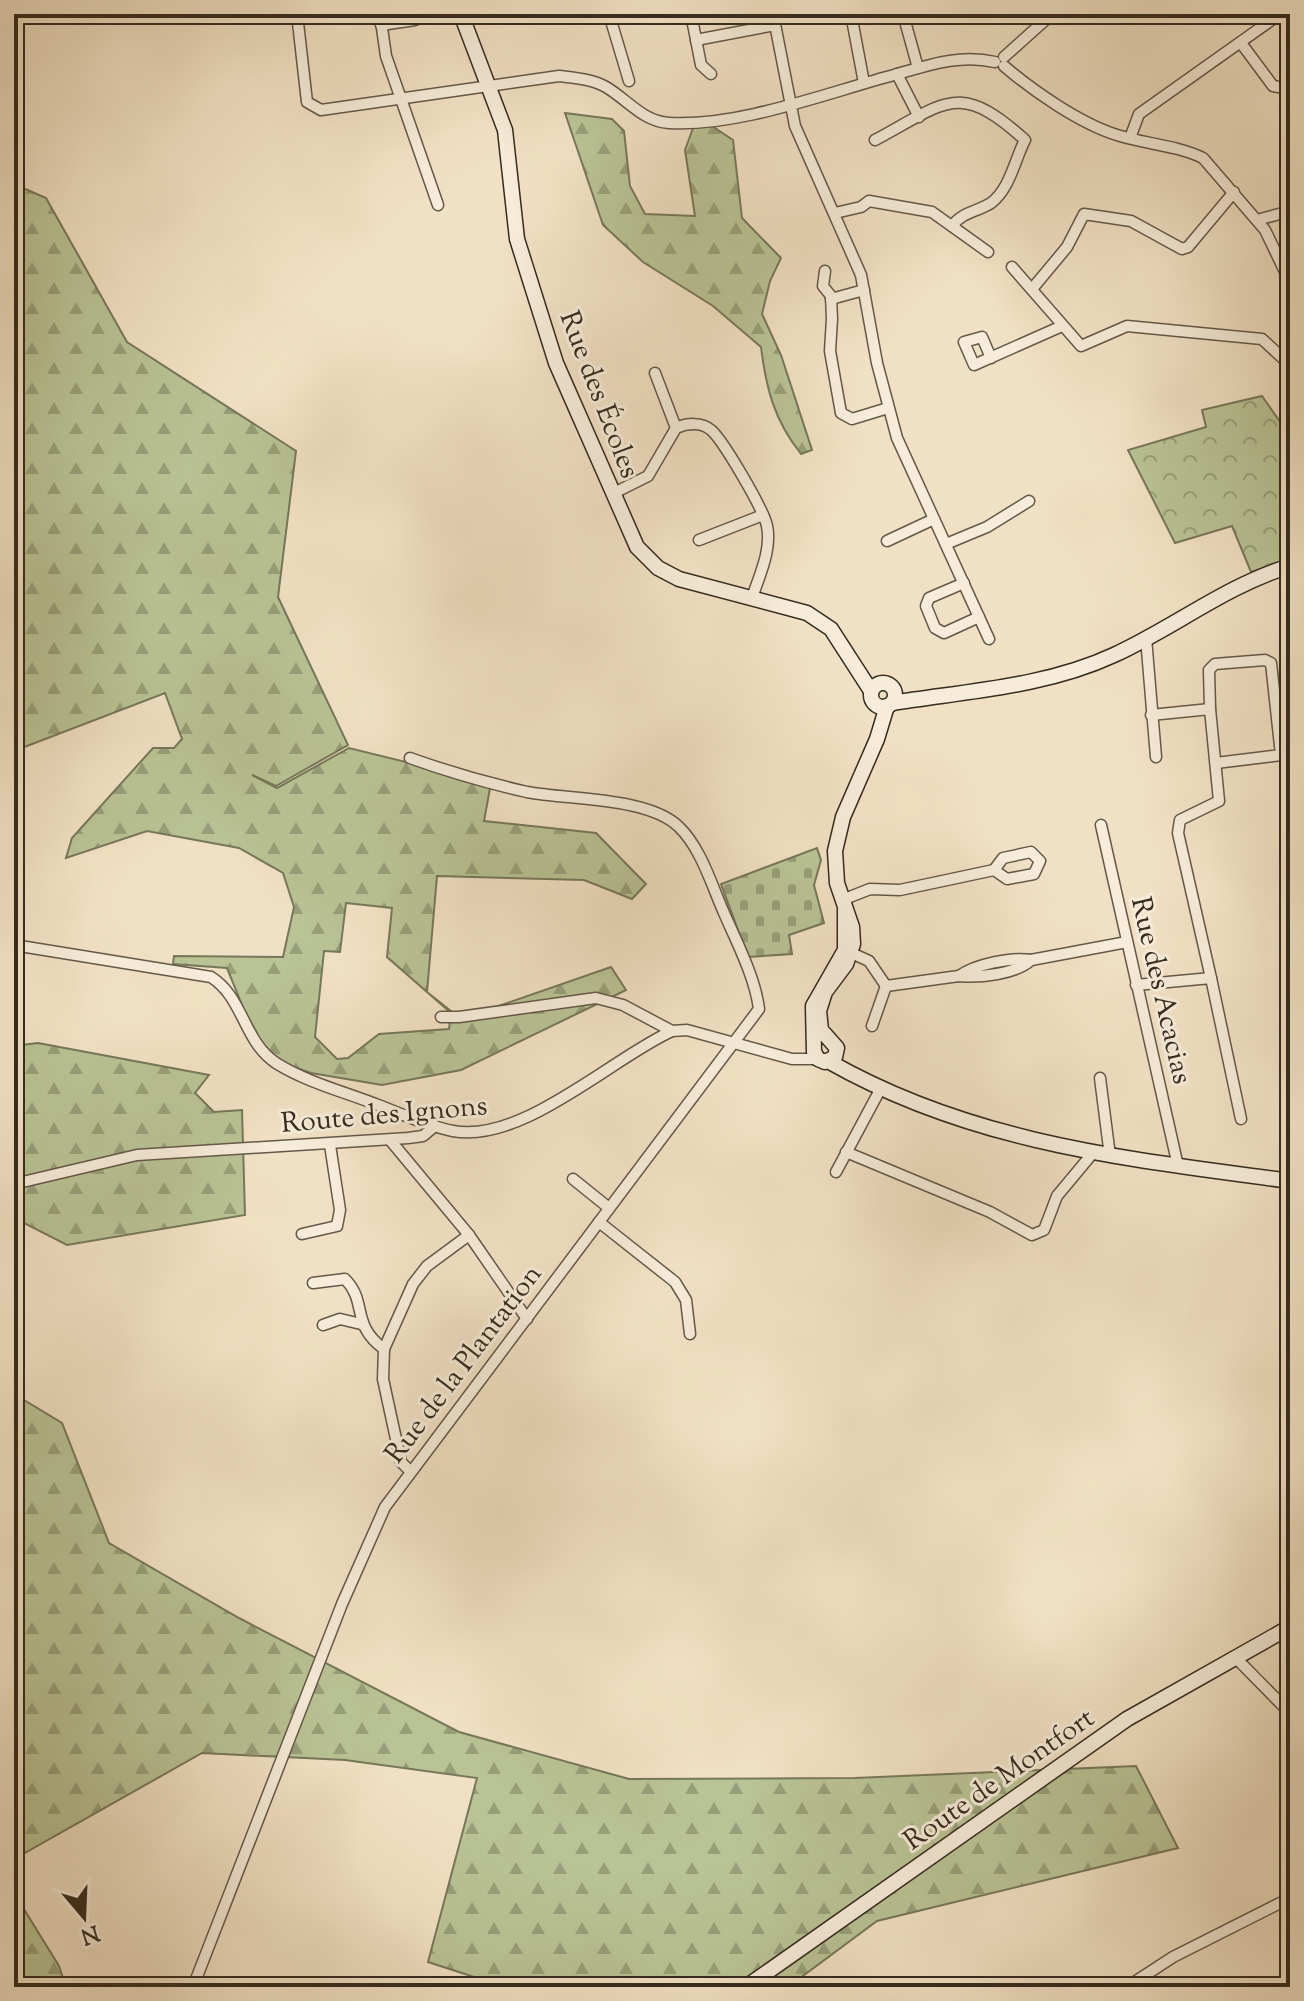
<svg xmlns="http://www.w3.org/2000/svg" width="1304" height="2001" font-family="'Sorts Mill Goudy',serif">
	<defs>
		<pattern id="forest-firs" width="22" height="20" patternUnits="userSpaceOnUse" patternTransform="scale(2)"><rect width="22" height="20" fill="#b9c395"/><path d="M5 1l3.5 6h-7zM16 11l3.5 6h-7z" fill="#979f79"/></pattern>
		<pattern id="cemetery-stones" width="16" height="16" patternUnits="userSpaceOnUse" patternTransform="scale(2)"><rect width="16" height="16" fill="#b9c395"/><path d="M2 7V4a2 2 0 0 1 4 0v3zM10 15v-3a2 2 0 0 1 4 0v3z" fill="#979f79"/></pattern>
		<pattern id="park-crowns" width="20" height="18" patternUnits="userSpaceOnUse" patternTransform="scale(2)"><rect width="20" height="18" fill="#b9c395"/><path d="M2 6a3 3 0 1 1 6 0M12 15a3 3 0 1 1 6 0" fill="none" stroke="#979f79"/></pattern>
	</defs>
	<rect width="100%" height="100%" fill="#f1e1c4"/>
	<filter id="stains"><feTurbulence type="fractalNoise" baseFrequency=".0025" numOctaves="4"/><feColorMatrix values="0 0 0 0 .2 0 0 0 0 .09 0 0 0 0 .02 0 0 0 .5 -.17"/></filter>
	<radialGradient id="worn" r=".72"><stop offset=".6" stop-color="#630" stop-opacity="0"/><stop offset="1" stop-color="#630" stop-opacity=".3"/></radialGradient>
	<g fill="url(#forest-firs)" stroke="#77775a" stroke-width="2" fill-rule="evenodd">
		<path d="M 565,113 L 612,119 L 624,131 L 630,186 L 645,214 L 695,216 L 685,150 L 693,128 L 709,124 L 733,140 L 742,218 L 781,258 L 770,281 L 762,314 L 781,355 L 812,450 L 801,454 C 774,420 766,388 761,347 L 713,306 L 643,262 L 603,225 Z"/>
		<path d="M 14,184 L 46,198 L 127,342 L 296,451 L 278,597 L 348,745 L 276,786 L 252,775 L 277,788 L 349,748 L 491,783 L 484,821 L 596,833 L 646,884 L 632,899 L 584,880 L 437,876 L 427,992 L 461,1019 L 611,967 L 626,990 L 461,1070 L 382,1085 L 311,1073 L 279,1062 L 255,1037 L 227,968 L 173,964 L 174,956 L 283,957 L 294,907 L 283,873 L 239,848 L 147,831 L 66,858 L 72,838 L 153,748 L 174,748 L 182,739 L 165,693 L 14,751 ZM 346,903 L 392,908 L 387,957 L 451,1013 L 449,1029 L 379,1034 L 348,1058 L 337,1059 L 315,1037 L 324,951 L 340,952 Z"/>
		<polygon points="38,1043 209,1075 195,1093 214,1112 242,1110 245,1215 67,1245 14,1218 14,1046"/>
		<polygon points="14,1394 62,1423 109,1543 239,1618 459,1732 629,1779 855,1778 1136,1766 1178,1848 877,1921 788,1987 505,1987 428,1962 477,1778 345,1760 202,1753 14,1859"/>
		<polygon points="14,1893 59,1966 66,1987 14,1987"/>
	</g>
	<polygon fill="url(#cemetery-stones)" stroke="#77775a" stroke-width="2" points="817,848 821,860 814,885 824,923 789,935 792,954 748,957 721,884"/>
	<polygon fill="url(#park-crowns)" stroke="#77775a" stroke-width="2" points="1262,396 1290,436 1290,559 1251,572 1232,526 1175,543 1128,450 1206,427 1202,410"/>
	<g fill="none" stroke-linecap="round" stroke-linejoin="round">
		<defs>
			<g id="street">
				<path d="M 297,14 L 307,102 L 321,110 L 559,76 C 575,78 592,79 606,87 C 628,100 642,121 669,123 C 739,127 826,93 894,75 C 929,65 959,54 995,62"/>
				<polyline points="380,14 386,56 438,205"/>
				<polyline points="609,14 629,81"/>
				<polyline points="691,14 701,65 711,74"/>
				<polyline points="773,14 795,126 861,275 877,363 897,438 989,639"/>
				<polyline points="851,14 864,83"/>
				<polyline points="903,14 918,68"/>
				<polyline points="381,25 415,20"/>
				<polyline points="696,40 775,25"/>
				<polyline points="1241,43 1273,86 1290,89"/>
				<polyline points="1004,57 1052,14"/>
				<path d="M 1004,66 C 1033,91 1081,124 1117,135 C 1145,144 1176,145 1203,158 L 1265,230 L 1290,282"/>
				<polyline points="897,74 919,117"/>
				<polyline points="1130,138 1139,114 1280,14"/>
				<path d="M 875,140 C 946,102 959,80 1025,140 C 1015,159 1010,189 991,203 C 977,212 962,212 952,226"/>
				<polyline points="835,213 861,207 869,201 932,212 988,252"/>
				<polyline points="1257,220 1290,211"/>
				<polyline points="1012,267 1081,346 1127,326 1262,339 1290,365"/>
				<polyline points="825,271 823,286 831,296 832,319 830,351 841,413 852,419 888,408"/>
				<polyline points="1032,289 1067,247 1084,214 1131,221 1182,249 1188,247 1234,192"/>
				<polyline points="831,299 864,290"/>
				<polyline points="991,358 982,337 964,342 974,365 1062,326"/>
				<polyline points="655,373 676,428"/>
				<path d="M 612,494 L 648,476 L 676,428 C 687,423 702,422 711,430 C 723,440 764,510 767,526 C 772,550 759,576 752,598"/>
				<polyline points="699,540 763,515"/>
				<polyline points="887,541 934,519"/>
				<polyline points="946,544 987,527 1029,501"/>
				<polyline points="964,583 929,598 926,606 935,628 944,633 979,617"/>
				<polyline points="1146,638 1156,757"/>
				<polyline points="1210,709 1209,670 1215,664 1265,660 1271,663 1281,755 1216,763"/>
				<polyline points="1151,715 1210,709 1219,801 1180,820 1178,833 1211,978"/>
				<polyline points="1101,825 1178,1166"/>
				<polygon points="1031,852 1040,861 1034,874 1007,879 994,870 1003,858"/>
				<polyline points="842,900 870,889 900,890 994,870"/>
				<path d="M 14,945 L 211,977 C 244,998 243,1041 276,1063 C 306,1082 345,1092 378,1105 C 402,1114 427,1126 453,1131 C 522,1144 612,1058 672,1031 L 687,1030 L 792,1059 L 818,1059"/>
				<path d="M 847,951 L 869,961 L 886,986 L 959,976 C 979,978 1017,974 1031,960"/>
				<path d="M 959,976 C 976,964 1011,957 1031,960 L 1127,942"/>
				<polyline points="1136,985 1211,978 1241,1119"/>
				<polyline points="441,1017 459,1017 596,998 623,1005 672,1031"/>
				<polyline points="872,1026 886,986"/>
				<polyline points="1100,1078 1110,1156"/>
				<polyline points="390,1140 469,1235 527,1319"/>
				<polyline points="846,1152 990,1212 1032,1235 1044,1230 1057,1196 1092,1154"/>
				<polyline points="836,1172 881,1088"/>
				<polyline points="573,1179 609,1208"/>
				<polyline points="14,1184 137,1155 408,1138 423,1136 435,1126"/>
				<polyline points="599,1222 675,1282 686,1300 690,1334"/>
				<polyline points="302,1234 337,1226 340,1210 330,1145"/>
				<path d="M 313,1283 L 345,1279 C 368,1302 350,1324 384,1349"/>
				<polyline points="323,1325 340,1319 361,1324"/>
				<polyline points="410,1471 401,1462 383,1379 384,1349 413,1284 427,1266 469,1235"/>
				<polyline points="1235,1657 1290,1713"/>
				<path d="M 193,1987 L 342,1604 L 385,1507 L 759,1009 C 755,977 737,943 724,913 C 712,886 701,848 679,827 C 649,797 569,800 527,792 C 487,783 449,772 410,758"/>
				<polyline points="1127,1987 1173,1957 1290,1898"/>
			</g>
			<g id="secondary">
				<polyline points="461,14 505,130 517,239 556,363 637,547 658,568 679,579 807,613 831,629 871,691"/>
				<circle cx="883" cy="695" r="12"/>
				<path d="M 892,703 C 967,691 1045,687 1114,655 C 1175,627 1225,586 1290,566"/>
				<polyline points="845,909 845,950 813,1006 814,1052 818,1059 825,1062 835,1057 837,1048 821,1030 819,1011 825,992 846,964 853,944 852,927 837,883 835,851 843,817 877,739 887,706"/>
				<path d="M 828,1061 C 974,1144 1128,1159 1290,1181"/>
				<polyline points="746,1987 1127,1719 1290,1627"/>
			</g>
		</defs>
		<use href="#street" stroke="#645848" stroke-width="13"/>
		<use href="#secondary" stroke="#352b1e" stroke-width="17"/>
		<use href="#street" stroke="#f6ecd9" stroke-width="10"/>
		<use href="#secondary" stroke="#f6ecd9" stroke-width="14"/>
	</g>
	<g text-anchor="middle" stroke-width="6" stroke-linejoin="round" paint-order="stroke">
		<g font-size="28" fill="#352b1e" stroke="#f6ecd9">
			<text transform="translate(601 394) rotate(69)" y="10">Rue des Écoles</text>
			<text transform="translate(1163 990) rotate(77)" y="10">Rue des Acacias</text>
			<text transform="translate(384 1113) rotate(-5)" y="10">Route des Ignons</text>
			<text transform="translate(462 1363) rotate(-53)" y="10">Rue de la Plantation</text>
			<text transform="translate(998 1778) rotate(-35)" y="10">Route de Montfort</text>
		</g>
	</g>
	<rect width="1304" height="2001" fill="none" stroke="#f1e1c4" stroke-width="48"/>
	<rect x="16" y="16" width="1272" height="1969" fill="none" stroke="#352b1e" stroke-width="4"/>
	<rect x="24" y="24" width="1256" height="1953" fill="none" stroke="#352b1e" stroke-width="2"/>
	<g transform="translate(84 1917) rotate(161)" stroke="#f6ecd9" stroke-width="6" paint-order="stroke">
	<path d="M0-6L14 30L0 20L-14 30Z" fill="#352b1e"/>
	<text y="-12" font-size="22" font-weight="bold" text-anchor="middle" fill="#352b1e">N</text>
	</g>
	<rect width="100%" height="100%" filter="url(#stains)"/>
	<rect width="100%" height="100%" fill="url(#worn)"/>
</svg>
